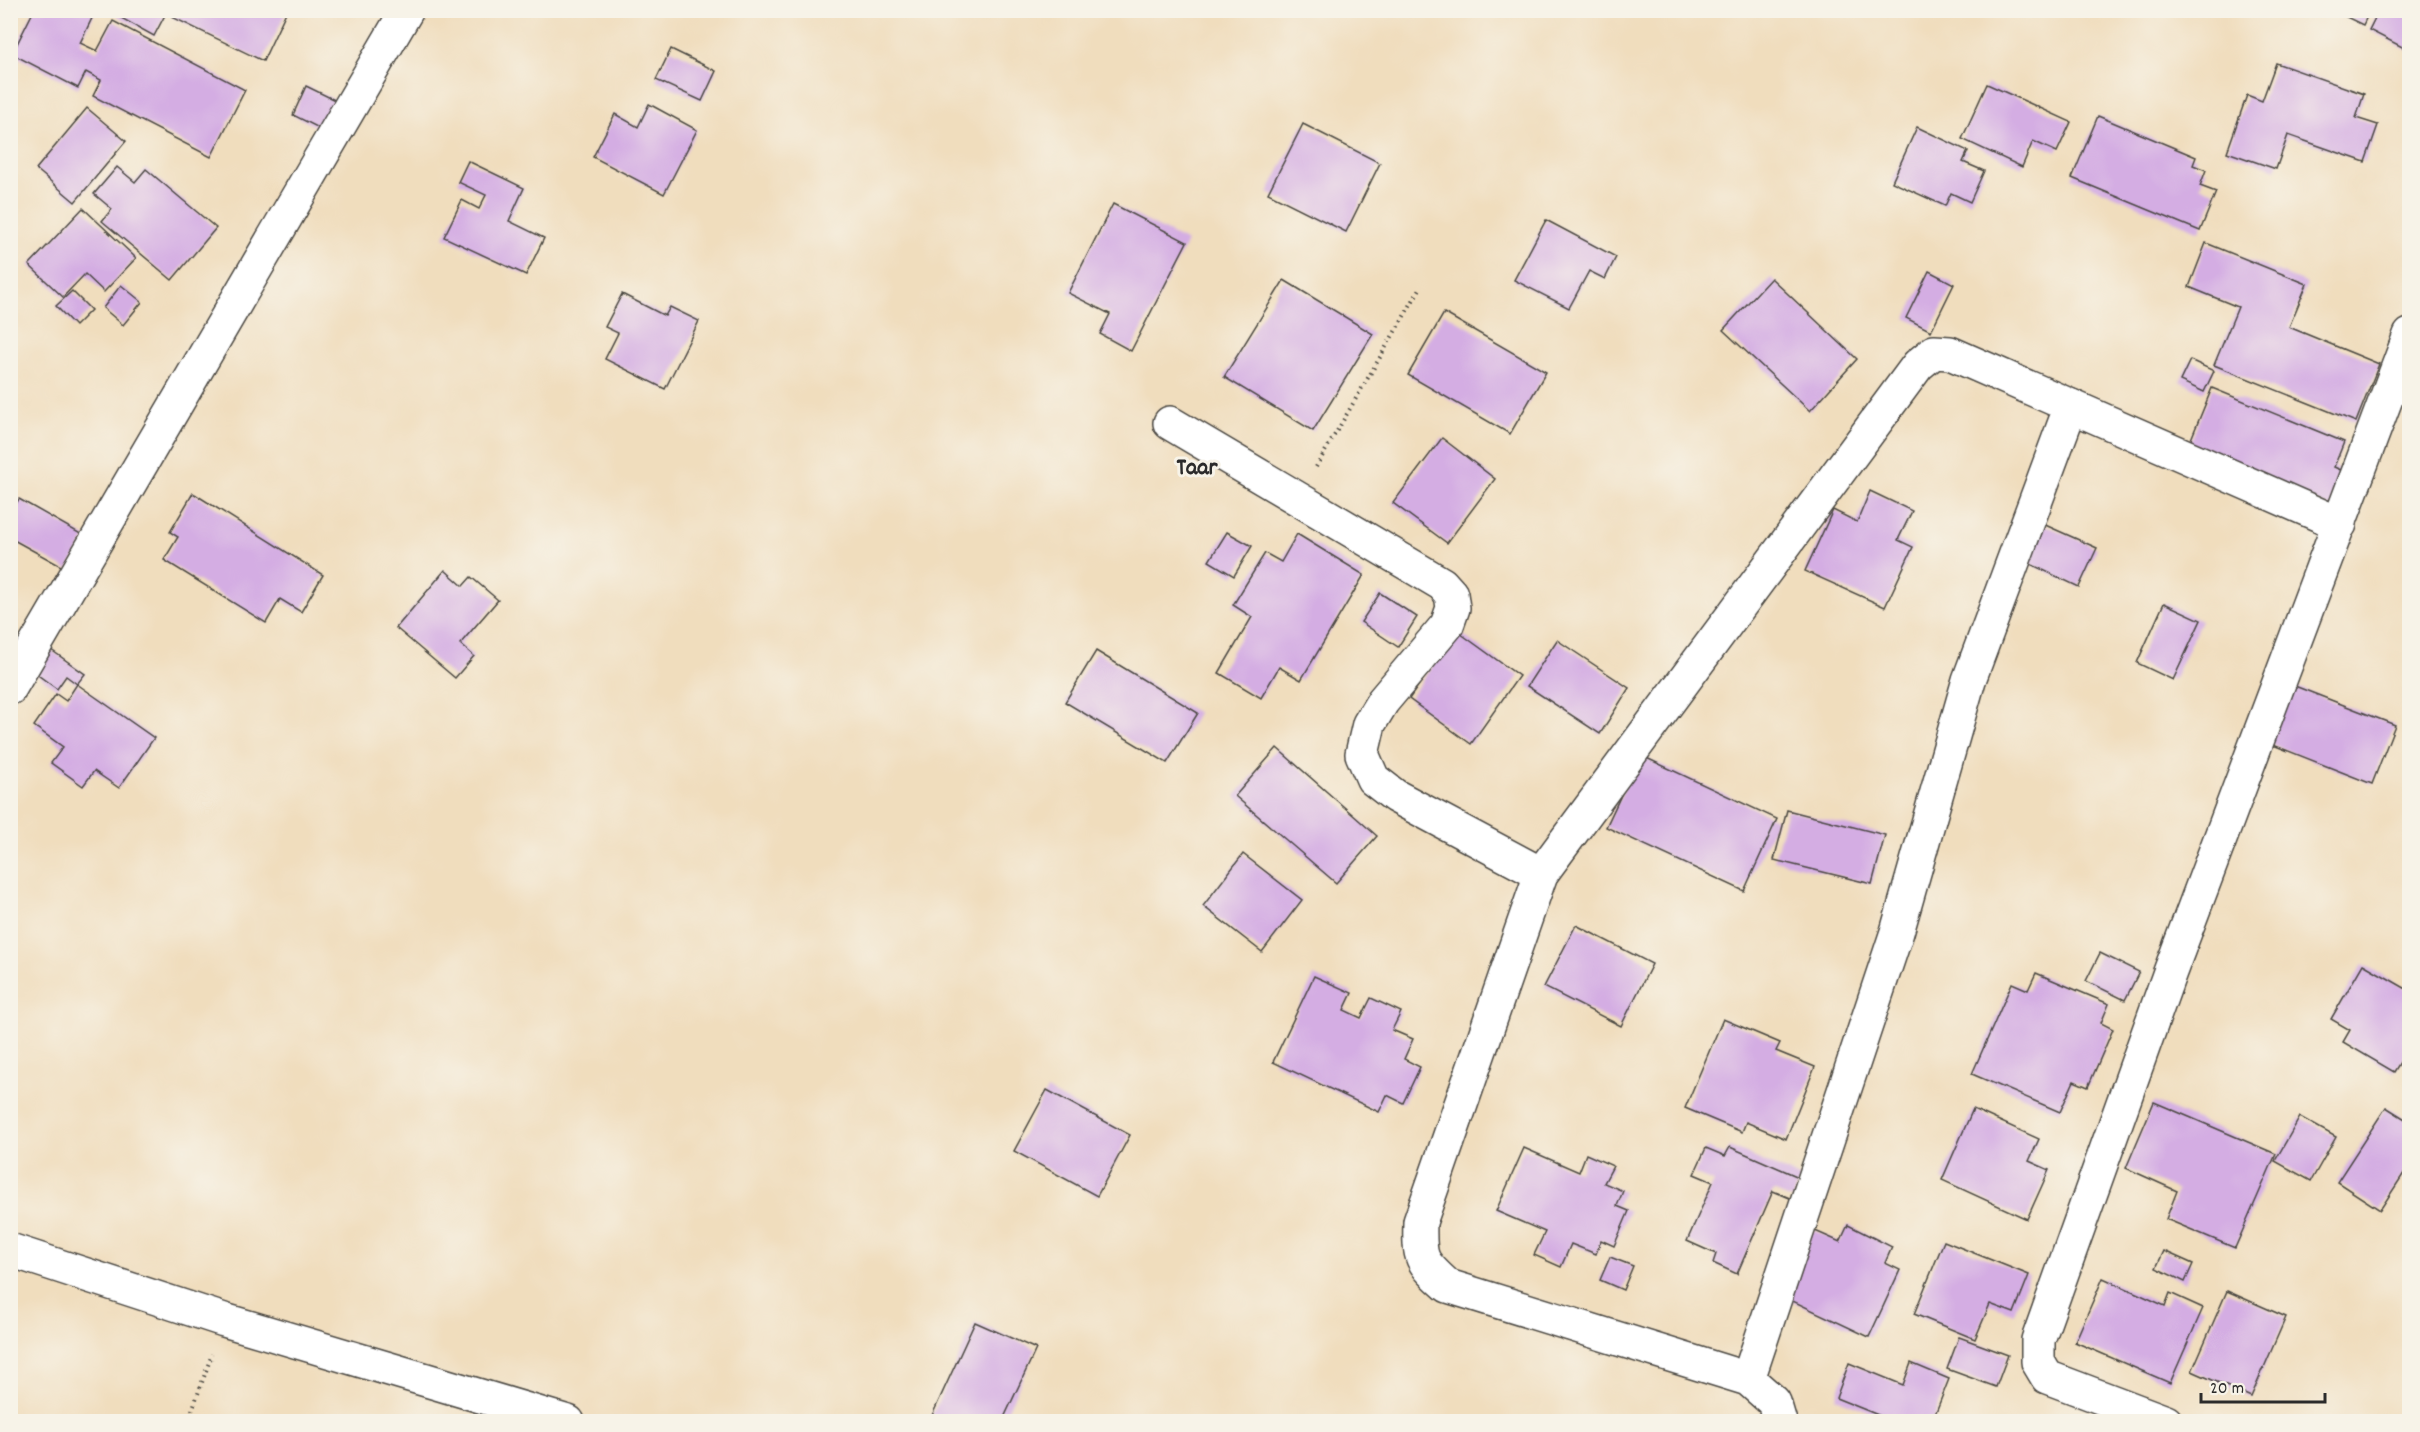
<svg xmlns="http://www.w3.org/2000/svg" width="2420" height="1432" font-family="Dekko,sans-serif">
	<rect width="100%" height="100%" fill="#f7f3e8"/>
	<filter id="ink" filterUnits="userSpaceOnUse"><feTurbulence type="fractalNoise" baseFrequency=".0167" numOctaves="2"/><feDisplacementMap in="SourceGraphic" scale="12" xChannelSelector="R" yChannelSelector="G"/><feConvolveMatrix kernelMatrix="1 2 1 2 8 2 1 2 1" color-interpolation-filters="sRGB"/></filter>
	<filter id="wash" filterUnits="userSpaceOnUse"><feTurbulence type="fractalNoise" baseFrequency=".008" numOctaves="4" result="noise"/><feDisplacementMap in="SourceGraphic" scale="24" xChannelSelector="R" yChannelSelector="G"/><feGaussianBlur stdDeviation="1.35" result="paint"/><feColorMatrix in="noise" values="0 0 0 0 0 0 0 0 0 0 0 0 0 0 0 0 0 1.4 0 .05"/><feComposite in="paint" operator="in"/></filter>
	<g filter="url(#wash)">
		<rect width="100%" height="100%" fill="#f0ddbd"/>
		<g id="blocks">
			<g fill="#d4ade3">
				<polygon points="34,10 96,10 80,43 97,51 113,21 245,90 211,157 93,96 101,80 86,72 78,88 12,54"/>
				<polygon points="113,10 160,10 166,13 154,36 112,13"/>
				<polygon points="175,10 287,10 263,61 172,17"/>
				<polygon points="2342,10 2370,10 2363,25 2340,14"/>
				<polygon points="2379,10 2410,10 2410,51 2369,30"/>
				<polygon points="671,49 716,71 702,101 656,80"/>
				<polygon points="2276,63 2364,94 2356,118 2378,125 2365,162 2288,135 2276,169 2227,152 2247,95 2262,101"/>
				<polygon points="1987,84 2071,122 2057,152 2033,141 2022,167 1962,139"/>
				<polygon points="306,86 341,103 327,132 293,115"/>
				<polygon points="649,104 697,130 664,194 593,157 615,114 638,127"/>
				<polygon points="87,108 126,141 75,202 36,169"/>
				<polygon points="2098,116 2196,157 2193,165 2206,170 2200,186 2216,192 2200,231 2072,178"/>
				<polygon points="1303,124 1380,163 1346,232 1268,193"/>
				<polygon points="1917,127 1968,151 1963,162 1984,171 1970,202 1951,193 1945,206 1892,182"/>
				<polygon points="468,161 524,188 509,221 544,238 526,275 444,237 462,200 479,209 486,195 458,182"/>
				<polygon points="117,167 135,182 146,169 216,228 172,280 102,221 112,209 94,194"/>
				<polygon points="1113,204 1187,242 1131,351 1100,334 1110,314 1068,293"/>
				<polygon points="83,208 136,258 104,292 85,274 63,297 29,265"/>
				<polygon points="1546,220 1616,257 1605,279 1589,271 1569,308 1514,280"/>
				<polygon points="2206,243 2307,284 2289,327 2379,364 2356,422 2214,365 2238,307 2189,287"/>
				<polygon points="1929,271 1954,284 1931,331 1906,318"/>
				<polygon points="1771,278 1857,359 1810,411 1723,330"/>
				<polygon points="1284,280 1373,334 1313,431 1224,377"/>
				<polygon points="121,285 142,302 123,325 103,308"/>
				<polygon points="72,291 91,310 75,326 56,306"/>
				<polygon points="622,294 665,316 670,307 699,321 665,389 605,359 618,333 605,327"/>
				<polygon points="1444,313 1546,372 1510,434 1408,375"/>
				<polygon points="2190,360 2214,371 2204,392 2180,381"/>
				<polygon points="2212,388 2344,442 2334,467 2348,473 2334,509 2187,449"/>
				<polygon points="1442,438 1495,479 1447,543 1393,503"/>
				<polygon points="1870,491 1912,511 1898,540 1913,547 1885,607 1805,571 1833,510 1857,522"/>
				<polygon points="193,493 323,575 301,612 280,599 266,623 164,560 178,537 170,532"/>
				<polygon points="19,499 86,537 68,570 10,538 10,513"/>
				<polygon points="2043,524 2097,548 2079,587 2026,562"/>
				<polygon points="1227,532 1252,546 1234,576 1209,561"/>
				<polygon points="1297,534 1364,575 1301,680 1279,667 1261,698 1219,673 1252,617 1233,605 1265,553 1281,562"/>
				<polygon points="445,570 463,586 471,577 498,600 460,644 474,656 455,678 396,628"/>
				<polygon points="1380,593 1417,617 1398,647 1361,622"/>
				<polygon points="2164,603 2201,620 2173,680 2137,663"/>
				<polygon points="1457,631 1519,676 1471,744 1409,699"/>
				<polygon points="1557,640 1629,688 1600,734 1527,686"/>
				<polygon points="47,647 85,674 77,684 66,676 57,689 31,670"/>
				<polygon points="1096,651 1198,713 1167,763 1065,702"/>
				<polygon points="2287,683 2395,725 2372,784 2263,741"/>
				<polygon points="77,684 154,738 119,788 94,771 83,786 51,763 63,747 34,726 56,694 66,701"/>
				<polygon points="1277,748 1377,836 1336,883 1235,796"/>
				<polygon points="1640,755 1777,819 1744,891 1606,827"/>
				<polygon points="1787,810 1885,835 1872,884 1774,860"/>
				<polygon points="1243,854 1302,900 1262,952 1203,906"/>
				<polygon points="1576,925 1652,964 1621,1026 1544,987"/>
				<polygon points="2100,953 2139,972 2125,1000 2086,981"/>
				<polygon points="2363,964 2410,991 2410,1046 2394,1072 2343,1042 2350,1030 2331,1019"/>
				<polygon points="2036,973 2109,1004 2101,1023 2113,1029 2088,1087 2074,1081 2060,1112 1972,1074 2012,983 2028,990"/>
				<polygon points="1314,976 1352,993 1344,1010 1361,1018 1371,998 1401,1012 1392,1030 1413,1039 1404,1059 1420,1067 1403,1103 1387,1095 1379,1112 1273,1062"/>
				<polygon points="1723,1019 1780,1043 1776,1051 1815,1067 1786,1139 1746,1122 1742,1132 1685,1108"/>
				<polygon points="1047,1090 1130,1135 1097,1196 1014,1151"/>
				<polygon points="2154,1102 2276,1154 2235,1248 2166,1219 2177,1191 2126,1168"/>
				<polygon points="2386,1107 2410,1122 2410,1164 2380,1210 2337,1182"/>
				<polygon points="1973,1109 2039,1139 2029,1161 2049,1170 2027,1219 1942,1180"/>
				<polygon points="2300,1117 2336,1137 2311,1181 2275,1161"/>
				<polygon points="1730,1147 1801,1178 1792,1199 1773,1191 1737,1274 1713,1263 1716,1254 1687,1241 1713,1182 1694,1174 1706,1148 1725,1156"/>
				<polygon points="1524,1148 1579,1172 1586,1154 1613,1166 1604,1183 1623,1191 1617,1206 1629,1211 1614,1246 1601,1240 1596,1254 1571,1244 1561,1267 1534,1255 1545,1232 1496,1211"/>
				<polygon points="1848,1225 1892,1247 1885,1263 1900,1270 1869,1337 1782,1296 1813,1230 1840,1242"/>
				<polygon points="1944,1241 2029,1275 2014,1313 1990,1304 1975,1339 1914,1314"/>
				<polygon points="2164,1251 2193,1264 2185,1282 2156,1268"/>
				<polygon points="1610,1257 1633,1266 1623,1290 1600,1280"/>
				<polygon points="2103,1278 2165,1306 2170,1293 2203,1308 2170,1383 2075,1342"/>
				<polygon points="2227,1291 2286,1317 2251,1397 2192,1371"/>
				<polygon points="975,1322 1036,1349 1002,1422 929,1422"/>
				<polygon points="1959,1337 2008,1355 1996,1387 1947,1369"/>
				<polygon points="1849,1363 1903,1385 1911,1363 1949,1379 1932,1422 1887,1422 1888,1419 1836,1398"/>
			</g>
		</g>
	</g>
	<g filter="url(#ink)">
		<use href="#blocks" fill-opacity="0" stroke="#494641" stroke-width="1.5"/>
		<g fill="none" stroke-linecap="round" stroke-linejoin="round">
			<defs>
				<g id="minor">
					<polyline points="1170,423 1442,584 1451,594 1453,608 1447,625 1383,701 1369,724 1362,754 1373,779 1395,796 1541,874"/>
					<polyline points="10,688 407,10"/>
					<polyline points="10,1250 224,1320 568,1422"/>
					<polyline points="1748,1379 1897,932 1969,680 2071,406"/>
					<path d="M 1780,1422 L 1774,1402 L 1748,1379 L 1448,1286 C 1420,1261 1419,1259 1420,1222 L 1541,874 L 1918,365 L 1934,352 L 1950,353 L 2340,524"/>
					<polyline points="2166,1422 2047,1377 2038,1362 2038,1340 2170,972 2410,335"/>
				</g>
			</defs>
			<use href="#minor" stroke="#494641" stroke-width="36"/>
			<g stroke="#494641" stroke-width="4" stroke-dasharray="1.5 4.5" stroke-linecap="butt">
				<polyline points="1316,467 1421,287"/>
				<polyline points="188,1422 212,1354"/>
			</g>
			<use href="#minor" stroke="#fff" stroke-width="33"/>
		</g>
	</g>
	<g text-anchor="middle" stroke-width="6" stroke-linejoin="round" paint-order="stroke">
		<g font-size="24" font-weight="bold" fill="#2b2b2b" stroke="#f7f3e8">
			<text x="1197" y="474">Taar</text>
		</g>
	</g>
	<rect width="2420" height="1432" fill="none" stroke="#f7f3e8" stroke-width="36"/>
	<path d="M2201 1393v9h124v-9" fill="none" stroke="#2b2b2b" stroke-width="3"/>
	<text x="2210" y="1393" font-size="18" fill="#2b2b2b" stroke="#f7f3e8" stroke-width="4.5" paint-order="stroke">20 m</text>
</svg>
